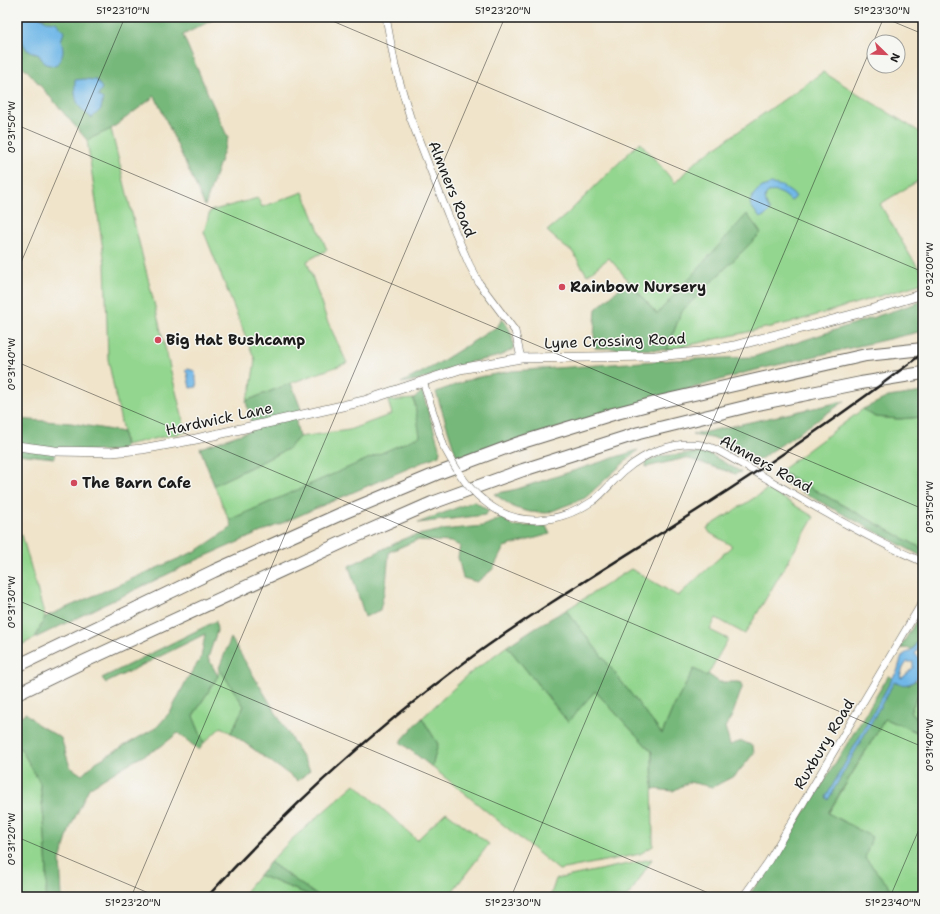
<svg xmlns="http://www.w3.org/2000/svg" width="940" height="914" font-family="'Shantell Sans',sans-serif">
	<rect width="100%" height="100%" fill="#f6f6f2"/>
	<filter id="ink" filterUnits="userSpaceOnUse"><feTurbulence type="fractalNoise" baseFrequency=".025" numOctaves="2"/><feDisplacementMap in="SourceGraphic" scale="8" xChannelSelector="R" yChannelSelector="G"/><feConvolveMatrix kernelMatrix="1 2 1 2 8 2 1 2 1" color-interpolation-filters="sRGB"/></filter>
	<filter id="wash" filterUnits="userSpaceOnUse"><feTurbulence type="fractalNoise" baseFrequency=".012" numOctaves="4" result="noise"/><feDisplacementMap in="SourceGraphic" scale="16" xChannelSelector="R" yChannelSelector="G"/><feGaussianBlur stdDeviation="0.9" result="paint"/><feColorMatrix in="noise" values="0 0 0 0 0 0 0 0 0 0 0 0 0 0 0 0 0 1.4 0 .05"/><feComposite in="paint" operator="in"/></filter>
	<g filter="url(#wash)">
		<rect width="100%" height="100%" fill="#f0e4ca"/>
		<g fill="#93d68f" stroke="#587956">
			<polygon points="823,72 923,134 923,178 880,204 911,257 923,274 923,283 797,321 667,350 681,312 761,233 657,314 609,258 587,275 572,251 565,247 547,231 566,215 640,142 675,183 695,162"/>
			<polygon points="111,129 186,432 125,445 123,432 108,359 105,264 87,140"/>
			<polygon points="303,192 327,250 307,261 327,320 347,363 291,383 246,401 251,388 255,360 204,232 210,211 258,198 262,207"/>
			<polygon points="414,399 421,436 229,520 214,485 288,449 299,437 349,430 392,414 388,401"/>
			<polygon points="863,409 875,417 899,419 923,417 923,549 780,471"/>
			<polygon points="768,489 814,517 745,634 716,618 710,630 728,639 707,676 694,669 672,710 662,734 566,610 631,569 678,596 732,546 710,533 707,528"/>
			<polygon points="22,535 45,617 35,638 17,647 17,537"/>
			<polygon points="507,646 567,721 595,691 652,752 653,846 640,854 559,870 432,767 438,744 422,718 468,675"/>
			<polygon points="219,668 244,706 231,733 221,727 204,743 193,716 218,676"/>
			<polygon points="923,684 923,722 910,712"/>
			<polygon points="885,719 917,732 923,737 923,897 898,897 828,814"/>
			<polygon points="17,747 21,749 40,783 44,821 47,871 46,897 17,897"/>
			<polygon points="355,784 417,840 446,812 489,844 448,897 319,897 270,862 290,841"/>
			<polygon points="652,859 628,897 550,897 556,879"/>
			<polygon points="259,875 314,897 241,897"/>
		</g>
		<g fill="#76b77a" stroke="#496a4b">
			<polygon points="17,17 218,17 183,35 208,94 228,138 205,206 155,96 111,129 87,140 26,69 17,64"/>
			<polygon points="747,214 761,233 681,312 667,350 595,348 594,338 596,309 628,281 657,314"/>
			<polygon points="923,301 923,331 747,372 457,458 436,392 474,378 512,371 671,360 753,357"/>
			<path d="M 502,319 C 510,329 514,336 513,349 C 499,359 482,359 466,363 C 445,370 423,381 401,383 L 434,366 L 498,326 Z"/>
			<polygon points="291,383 301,409 296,422 299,437 288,449 214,485 200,448 253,430 246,401"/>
			<polygon points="422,391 440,450 439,455 199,559 35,638 45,617 198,550 232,527 229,520 420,436 414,399"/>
			<polygon points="923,392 923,417 899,419 875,417 863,409 888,397"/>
			<polygon points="845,401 759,460 718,439 692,435"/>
			<polygon points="17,419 71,423 123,432 125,451 55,451 54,458 17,454"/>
			<polygon points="638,450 585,498 547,513 530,512 515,508 494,494 517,489"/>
			<polygon points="706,452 741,472 736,474 686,458 646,467 645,462 660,456"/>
			<polygon points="780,471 923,549 923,557 772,476"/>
			<polygon points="474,501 489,511 485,515 418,523"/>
			<polygon points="502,518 513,526 546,526 550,534 504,547 493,569 477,582 463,578 458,557 460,546 451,542 417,540 389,552 386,584 380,610 365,617 349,566 408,537 442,530 483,526"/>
			<polygon points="566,610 662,734 672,710 694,669 707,676 708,674 719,682 739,682 742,683 742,688 732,716 725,727 730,745 742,741 753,746 754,753 736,775 713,787 689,782 673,791 653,789 652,752 595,691 568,722 507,646 536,627"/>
			<polygon points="923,610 923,631 913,649 900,648"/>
			<polygon points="216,621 217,631 208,658 218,676 193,716 204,743 199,750 178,733 160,747 126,765 89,788 70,828 60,860 62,897 46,897 47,871 44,821 40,783 21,749 17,747 17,718 26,713 37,724 61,738 70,767 82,775 96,762 157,727 171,711 187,679 201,658 205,634 106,683 102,678"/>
			<polygon points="231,638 310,770 298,781 231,733 244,706 219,668"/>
			<polygon points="889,675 895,682 909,685 916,680 922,686 910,712 923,722 923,737 917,732 885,719 828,813 872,837 865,858 898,897 748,897 814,798"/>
			<polygon points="422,718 438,744 432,767 400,742"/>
			<polygon points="270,862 319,897 314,897 259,875"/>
		</g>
		<g fill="#71b8e8" stroke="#466a82" fill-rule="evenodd">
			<path d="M 21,17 L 41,17 L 46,21 L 56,22 L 64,32 L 61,41 C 65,52 63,58 55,66 L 45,64 L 39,55 L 27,50 C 21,39 13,29 21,17 Z"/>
			<path d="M 84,79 L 96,80 L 102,88 L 98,96 L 103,99 L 101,109 L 92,118 C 76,107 74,99 75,80 Z"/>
			<path d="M 772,184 L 782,186 L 796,196 L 794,199 L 791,201 C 784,194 778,190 768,192 C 762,198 767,205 770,211 L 765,216 L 760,218 L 751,206 L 750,202 C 754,191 761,186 772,184 Z"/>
			<polygon points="188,369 195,371 197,387 190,388 187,373 185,371"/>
			<path d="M 923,631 L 923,638 L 915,654 L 922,660 L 923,671 C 913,683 910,688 894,682 L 828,800 L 826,797 L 893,677 L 897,672 L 901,659 L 903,655 L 913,649 ZM 907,662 L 913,662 L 913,668 L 902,678 L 900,677 L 903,668 Z"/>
		</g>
	</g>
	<g filter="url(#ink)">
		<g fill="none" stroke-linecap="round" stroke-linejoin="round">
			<defs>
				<g id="street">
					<polyline points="386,17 395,66 410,117 448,215 469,264 479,283 515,331 521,358"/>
					<polyline points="423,381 444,447"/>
					<path d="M 483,500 C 516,529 558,524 593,501 C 604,493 613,480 624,471 C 645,453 674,440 702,445 C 707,446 712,448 717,450 C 785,488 851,531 923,562"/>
					<polyline points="743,897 768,862 923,601"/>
				</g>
				<polyline id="secondary" points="17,446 55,451 112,452 142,449 196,439 364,401 460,369 521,358 655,356 700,352 734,346 863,312 923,294"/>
				<g id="highway">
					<polyline points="17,666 214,571 343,513 436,474 516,444 613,414 663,401 866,355 923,349"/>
					<polyline points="17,694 83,662 352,538 432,503 523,470 639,433 753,405 861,383 923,373"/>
				</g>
			</defs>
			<use href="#street" stroke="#666259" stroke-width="8"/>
			<use href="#secondary" stroke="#666259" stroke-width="10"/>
			<use href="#highway" stroke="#666259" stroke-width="14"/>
			<use href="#street" stroke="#fff" stroke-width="7"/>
			<use href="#secondary" stroke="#fff" stroke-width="9"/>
			<use href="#highway" stroke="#fff" stroke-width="12"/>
			<path stroke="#1c1c1c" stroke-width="2.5" d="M 207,897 C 284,812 369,734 461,665 C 530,614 604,569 677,523 C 761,470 844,414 923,353"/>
			<defs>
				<path id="street-bridge" d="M 444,447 C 455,467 465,486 483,500"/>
			</defs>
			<use href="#street-bridge" stroke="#666259" stroke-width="8" stroke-linecap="butt"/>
			<use href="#street-bridge" stroke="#fff" stroke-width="7"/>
		</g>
	</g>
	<path fill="none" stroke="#1c1c1c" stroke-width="1" stroke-opacity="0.45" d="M 323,17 L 923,272M 882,17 L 923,34M 17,125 L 923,509M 17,272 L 125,17M 17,362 L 923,747M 17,600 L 718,897M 17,837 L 158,897M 131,897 L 505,17M 511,897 L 884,17M 890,897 L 923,820"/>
	<g fill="#d1495b" stroke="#f6f6f2" stroke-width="1.5">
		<circle cx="562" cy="287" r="4"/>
		<circle cx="158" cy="340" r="4"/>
		<circle cx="74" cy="483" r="4"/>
	</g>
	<g text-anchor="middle" stroke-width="3" stroke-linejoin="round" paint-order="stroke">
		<g font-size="15" fill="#1c1c1c" stroke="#f6f6f2">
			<text transform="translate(452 189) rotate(68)" y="5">Almners Road</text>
			<text transform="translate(615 341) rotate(-2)" y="5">Lyne Crossing Road</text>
			<text transform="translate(219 419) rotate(-12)" y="5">Hardwick Lane</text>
			<text transform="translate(766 464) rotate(29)" y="5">Almners Road</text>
			<text transform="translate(824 744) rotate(-59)" y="5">Ruxbury Road</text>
		</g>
		<g font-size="15" font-weight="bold" fill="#1c1c1c" stroke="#f6f6f2" text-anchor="start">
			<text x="570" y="292">Rainbow Nursery</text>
			<text x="166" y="345">Big Hat Bushcamp</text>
			<text x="82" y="488">The Barn Cafe</text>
		</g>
	</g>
	<rect width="940" height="914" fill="none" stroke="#f6f6f2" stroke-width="44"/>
	<g transform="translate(886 54) rotate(113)"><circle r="19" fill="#f6f6f2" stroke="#9f9f9c"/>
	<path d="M0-3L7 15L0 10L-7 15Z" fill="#d1495b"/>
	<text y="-6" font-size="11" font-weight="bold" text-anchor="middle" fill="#1c1c1c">N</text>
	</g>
	<rect x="22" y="22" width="896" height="870" fill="none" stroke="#1c1c1c" stroke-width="1.5"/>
	<g font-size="10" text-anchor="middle" fill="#1c1c1c">
		<text x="123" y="14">51°23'10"N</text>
		<text x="503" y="14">51°23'20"N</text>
		<text x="882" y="14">51°23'30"N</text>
		<text transform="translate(11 127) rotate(-90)" y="4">0°31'50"W</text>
		<text transform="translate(929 270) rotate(-90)" y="4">0°32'00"W</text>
		<text transform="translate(11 364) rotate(-90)" y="4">0°31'40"W</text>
		<text transform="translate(929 507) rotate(-90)" y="4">0°31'50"W</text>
		<text transform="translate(11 602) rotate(-90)" y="4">0°31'30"W</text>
		<text transform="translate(929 745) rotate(-90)" y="4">0°31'40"W</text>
		<text transform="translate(11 839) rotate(-90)" y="4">0°31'20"W</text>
		<text x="133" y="906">51°23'20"N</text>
		<text x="513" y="906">51°23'30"N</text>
		<text x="893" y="906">51°23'40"N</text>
	</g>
</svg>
